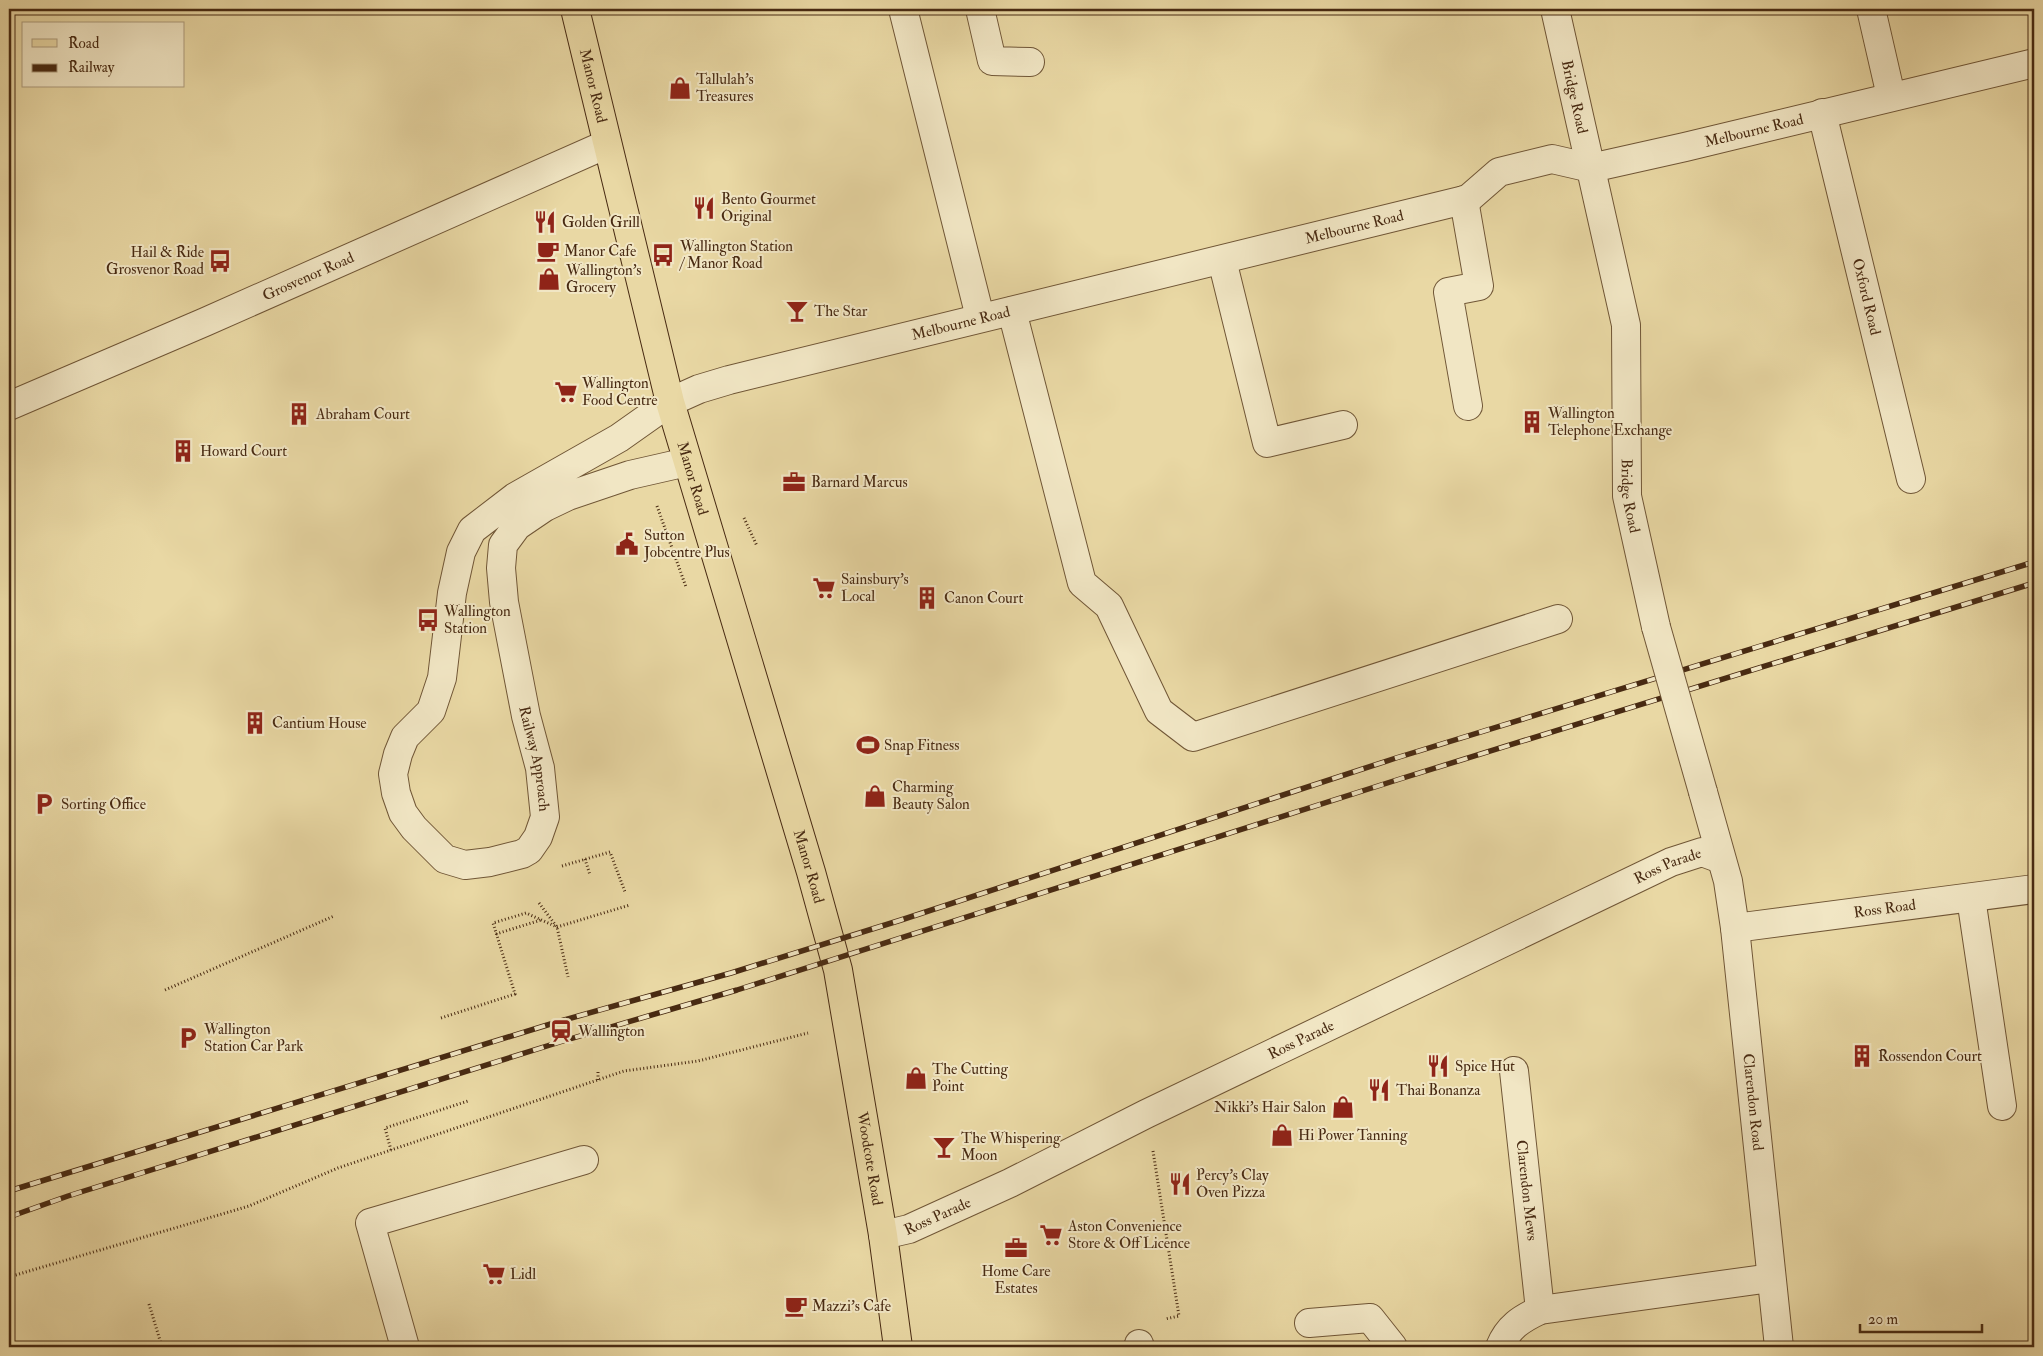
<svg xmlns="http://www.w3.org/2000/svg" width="2043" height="1356" font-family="'IM FELL Double Pica',serif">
	<rect width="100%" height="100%" fill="#e9d8a4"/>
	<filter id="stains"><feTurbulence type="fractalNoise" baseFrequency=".004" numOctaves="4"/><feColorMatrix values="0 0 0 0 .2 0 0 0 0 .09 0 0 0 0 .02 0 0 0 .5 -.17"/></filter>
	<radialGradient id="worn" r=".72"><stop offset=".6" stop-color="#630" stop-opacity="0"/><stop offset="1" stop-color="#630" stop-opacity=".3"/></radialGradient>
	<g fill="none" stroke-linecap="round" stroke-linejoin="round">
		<defs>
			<g id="minor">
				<polyline points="903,9 980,317"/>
				<polyline points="980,9 992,61 1030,62"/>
				<path id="s1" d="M 1555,9 L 1626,325 L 1627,496 L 1656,627"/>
				<polyline points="1871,9 1891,96"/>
				<path id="s2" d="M 1822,113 L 1911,479"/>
				<polyline points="1464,200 1479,286 1448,292 1468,406"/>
				<polyline points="1222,260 1267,443 1343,425"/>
				<polyline points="1012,311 1082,583 1109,606 1159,711 1193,737 1558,619"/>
				<path id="s3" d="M 9,406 L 205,322 L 607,144"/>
				<path id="s4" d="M 687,462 L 630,475 L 568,496 L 545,507 L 517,526 L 503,545 L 501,568 L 504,602 L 526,716 L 540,768 L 545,817 L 538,837 L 529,850 L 522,854 L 490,862 L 465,865 L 445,859 L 414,828 L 403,813 L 396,793 L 393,774 L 398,754 L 405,737 L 431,711 L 442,678 L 452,593 L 461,552 L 472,530 L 515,497 L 619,438 L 670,402 L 699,389 L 729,380 L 1464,200 L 1468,199 L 1499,172 L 1552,159 L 1591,168 L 1685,147 L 2034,63"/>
				<path id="s5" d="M 1703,792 L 1728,881 L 1735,928 L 1779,1347"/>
				<polyline points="1971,898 2002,1106"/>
				<path id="s6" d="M 1735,928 L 2034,889"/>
				<path id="s7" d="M 1514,1071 L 1540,1310"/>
				<path id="s8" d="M 883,1235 L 909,1229 L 1010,1183 L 1146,1114 L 1671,862 L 1702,852 L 1721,859"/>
				<polyline points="1309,1323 1370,1318 1393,1347"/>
				<polyline points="1139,1344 1140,1347"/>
				<polyline points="405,1347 370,1223 584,1160"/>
				<path d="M 1500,1347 C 1508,1327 1521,1319 1540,1310 L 1771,1278"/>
			</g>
			<g id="major">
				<path id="s9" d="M 575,9 L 670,402 L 811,872 L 838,970 L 883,1235 L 898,1347"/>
			</g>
		</defs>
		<use href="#minor" stroke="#705636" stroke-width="30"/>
		<use href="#major" stroke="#482a12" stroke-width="30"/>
		<g stroke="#482a12" stroke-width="3" stroke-dasharray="1 2.5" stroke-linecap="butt">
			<polyline points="657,506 686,587"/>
			<polyline points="744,518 757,546"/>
			<polyline points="585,859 590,875"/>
			<polyline points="562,866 610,852 625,892"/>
			<polyline points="539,903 557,927 568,977"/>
			<polyline points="496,934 541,920"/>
			<polyline points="165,990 334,916"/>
			<polyline points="441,1018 515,994 493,923 526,913 557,927 630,905"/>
			<polyline points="598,1072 598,1080"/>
			<polyline points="391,1150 385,1128 468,1101"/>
			<polyline points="1153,1151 1179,1316 1165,1319"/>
			<polyline points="9,1277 249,1206 338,1168 624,1071 698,1061 808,1033"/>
			<polyline points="149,1304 162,1347"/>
		</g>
		<use href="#minor" stroke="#f1e6c4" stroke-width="28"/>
		<use href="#major" stroke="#e9d8a4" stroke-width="28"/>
		<defs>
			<g id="rail">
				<polyline points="9,1191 557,1022 731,973 901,920 1396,758 2034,562"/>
				<polyline points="9,1217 68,1196 563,1041 737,990 1403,778 2034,583"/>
			</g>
		</defs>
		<use href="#rail" stroke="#482a12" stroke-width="5.5"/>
		<use href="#rail" stroke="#f1e6c4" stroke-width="4" stroke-dasharray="11" stroke-linecap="butt"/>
		<defs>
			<polyline id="minor-bridge" points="1656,627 1703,792"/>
		</defs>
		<use href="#minor-bridge" stroke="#705636" stroke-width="30" stroke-linecap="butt"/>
		<use href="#minor-bridge" stroke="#f1e6c4" stroke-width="28"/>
	</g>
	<defs>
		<symbol id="shop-bare" viewBox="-9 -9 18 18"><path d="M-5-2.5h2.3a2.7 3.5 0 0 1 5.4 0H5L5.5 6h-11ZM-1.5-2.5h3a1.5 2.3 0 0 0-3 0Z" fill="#8f2418" stroke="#f1e6c4" stroke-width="2.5" paint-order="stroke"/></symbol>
		<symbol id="restaurant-bare" viewBox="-9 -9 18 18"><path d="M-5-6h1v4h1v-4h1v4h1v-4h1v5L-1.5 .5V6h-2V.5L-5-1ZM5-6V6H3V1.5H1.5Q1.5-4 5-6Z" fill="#8f2418" stroke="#f1e6c4" stroke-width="2.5" paint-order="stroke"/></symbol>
		<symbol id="cafe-bare" viewBox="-9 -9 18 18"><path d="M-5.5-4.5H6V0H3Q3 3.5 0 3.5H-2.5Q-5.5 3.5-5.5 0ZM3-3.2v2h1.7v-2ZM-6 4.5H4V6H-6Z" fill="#8f2418" stroke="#f1e6c4" stroke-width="2.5" paint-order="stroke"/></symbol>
		<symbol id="bus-bare" viewBox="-9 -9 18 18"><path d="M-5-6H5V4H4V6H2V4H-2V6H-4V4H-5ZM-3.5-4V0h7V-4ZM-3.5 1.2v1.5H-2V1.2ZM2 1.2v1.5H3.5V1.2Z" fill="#8f2418" stroke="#f1e6c4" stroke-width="2.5" paint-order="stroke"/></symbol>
		<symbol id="bar-bare" viewBox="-9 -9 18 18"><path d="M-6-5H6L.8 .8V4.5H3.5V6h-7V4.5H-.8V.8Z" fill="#8f2418" stroke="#f1e6c4" stroke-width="2.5" paint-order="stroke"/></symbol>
		<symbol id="supermarket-bare" viewBox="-9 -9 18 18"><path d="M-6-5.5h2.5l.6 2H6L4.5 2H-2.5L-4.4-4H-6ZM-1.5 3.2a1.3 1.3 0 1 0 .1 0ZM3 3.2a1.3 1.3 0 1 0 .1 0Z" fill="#8f2418" stroke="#f1e6c4" stroke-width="2.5" paint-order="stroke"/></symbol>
		<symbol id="building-bare" viewBox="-9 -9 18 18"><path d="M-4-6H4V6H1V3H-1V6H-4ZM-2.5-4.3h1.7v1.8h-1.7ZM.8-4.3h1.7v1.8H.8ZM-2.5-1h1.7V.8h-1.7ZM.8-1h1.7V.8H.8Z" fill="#8f2418" stroke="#f1e6c4" stroke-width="2.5" paint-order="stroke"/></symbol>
		<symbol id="office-bare" viewBox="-9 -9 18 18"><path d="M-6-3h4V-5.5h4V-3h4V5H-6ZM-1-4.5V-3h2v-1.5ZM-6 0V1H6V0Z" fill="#8f2418" stroke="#f1e6c4" stroke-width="2.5" paint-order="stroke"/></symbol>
		<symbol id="civic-bare" viewBox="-9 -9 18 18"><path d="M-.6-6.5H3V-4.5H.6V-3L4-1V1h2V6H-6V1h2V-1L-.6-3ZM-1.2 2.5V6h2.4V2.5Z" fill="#8f2418" stroke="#f1e6c4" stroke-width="2.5" paint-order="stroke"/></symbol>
		<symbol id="stadium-bare" viewBox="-9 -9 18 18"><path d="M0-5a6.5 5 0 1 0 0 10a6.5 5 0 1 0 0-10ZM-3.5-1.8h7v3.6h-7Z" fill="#8f2418" stroke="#f1e6c4" stroke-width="2.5" paint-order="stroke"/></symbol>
		<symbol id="parking-bare" viewBox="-9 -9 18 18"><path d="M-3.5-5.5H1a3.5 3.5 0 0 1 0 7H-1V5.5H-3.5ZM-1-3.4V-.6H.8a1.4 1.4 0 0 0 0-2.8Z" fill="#8f2418" stroke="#f1e6c4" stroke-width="2.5" paint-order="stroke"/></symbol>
		<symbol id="station-bare" viewBox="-9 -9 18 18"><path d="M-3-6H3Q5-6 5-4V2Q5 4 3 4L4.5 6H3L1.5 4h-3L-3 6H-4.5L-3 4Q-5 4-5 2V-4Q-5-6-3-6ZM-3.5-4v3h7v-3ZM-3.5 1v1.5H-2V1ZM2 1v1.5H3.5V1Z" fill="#8f2418" stroke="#f1e6c4" stroke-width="2.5" paint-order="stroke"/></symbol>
	</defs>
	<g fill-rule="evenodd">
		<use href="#shop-bare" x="664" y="72" width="32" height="32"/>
		<use href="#restaurant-bare" x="688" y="192" width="32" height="32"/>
		<use href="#restaurant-bare" x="529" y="206" width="32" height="32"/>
		<use href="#cafe-bare" x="532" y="235" width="32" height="32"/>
		<use href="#bus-bare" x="647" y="239" width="32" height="32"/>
		<use href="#bus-bare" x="204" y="245" width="32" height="32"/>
		<use href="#shop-bare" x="533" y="263" width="32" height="32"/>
		<use href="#bar-bare" x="781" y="295" width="32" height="32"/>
		<use href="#supermarket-bare" x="550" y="376" width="32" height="32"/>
		<use href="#building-bare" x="283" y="398" width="32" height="32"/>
		<use href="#building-bare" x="1516" y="406" width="32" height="32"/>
		<use href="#building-bare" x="167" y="435" width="32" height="32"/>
		<use href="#office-bare" x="778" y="466" width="32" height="32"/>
		<use href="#civic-bare" x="611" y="528" width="32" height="32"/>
		<use href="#supermarket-bare" x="808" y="572" width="32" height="32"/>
		<use href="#building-bare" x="911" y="582" width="32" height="32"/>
		<use href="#bus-bare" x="412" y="604" width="32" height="32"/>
		<use href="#building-bare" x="239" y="707" width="32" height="32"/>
		<use href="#stadium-bare" x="852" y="729" width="32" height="32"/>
		<use href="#shop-bare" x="859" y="780" width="32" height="32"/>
		<use href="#parking-bare" x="28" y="788" width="32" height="32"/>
		<use href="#station-bare" x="545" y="1015" width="32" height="32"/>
		<use href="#parking-bare" x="172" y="1022" width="32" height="32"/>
		<use href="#building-bare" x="1846" y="1040" width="32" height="32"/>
		<use href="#restaurant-bare" x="1422" y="1050" width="32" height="32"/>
		<use href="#shop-bare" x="900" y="1062" width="32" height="32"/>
		<use href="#restaurant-bare" x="1363" y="1074" width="32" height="32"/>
		<use href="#shop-bare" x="1327" y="1091" width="32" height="32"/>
		<use href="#shop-bare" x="1266" y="1119" width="32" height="32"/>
		<use href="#bar-bare" x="928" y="1131" width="32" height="32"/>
		<use href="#restaurant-bare" x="1164" y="1168" width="32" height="32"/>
		<use href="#supermarket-bare" x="1035" y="1219" width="32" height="32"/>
		<use href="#office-bare" x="1000" y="1232" width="32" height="32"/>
		<use href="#supermarket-bare" x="478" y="1258" width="32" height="32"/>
		<use href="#cafe-bare" x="780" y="1290" width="32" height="32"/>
	</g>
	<g text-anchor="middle" stroke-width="4" stroke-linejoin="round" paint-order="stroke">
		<g font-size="15" fill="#482a12" stroke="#f1e6c4" text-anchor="start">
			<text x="696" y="84">Tallulah's<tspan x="696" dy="17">Treasures</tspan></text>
			<text x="721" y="204">Bento Gourmet<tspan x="721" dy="17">Original</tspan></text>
			<text x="562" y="227">Golden Grill</text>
			<text x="680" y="251">Wallington Station<tspan x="680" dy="17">/ Manor Road</tspan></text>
			<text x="564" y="256">Manor Cafe</text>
			<text x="204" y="257" text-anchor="end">Hail &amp; Ride<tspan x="204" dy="17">Grosvenor Road</tspan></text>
			<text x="566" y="275">Wallington's<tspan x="566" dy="17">Grocery</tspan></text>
			<text x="814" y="316">The Star</text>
			<text x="582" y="388">Wallington<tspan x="582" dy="17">Food Centre</tspan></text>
			<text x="1548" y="418">Wallington<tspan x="1548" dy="17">Telephone Exchange</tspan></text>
			<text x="316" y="419">Abraham Court</text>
			<text x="200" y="456">Howard Court</text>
			<text x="811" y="487">Barnard Marcus</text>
			<text x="644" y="540">Sutton<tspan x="644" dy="17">Jobcentre Plus</tspan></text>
			<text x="841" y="584">Sainsbury's<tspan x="841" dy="17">Local</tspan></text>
			<text x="944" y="603">Canon Court</text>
			<text x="444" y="616">Wallington<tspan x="444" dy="17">Station</tspan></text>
			<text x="272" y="728">Cantium House</text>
			<text x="884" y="750">Snap Fitness</text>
			<text x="892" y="792">Charming<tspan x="892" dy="17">Beauty Salon</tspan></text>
			<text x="61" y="809">Sorting Office</text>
			<text x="204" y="1034">Wallington<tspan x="204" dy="17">Station Car Park</tspan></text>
			<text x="578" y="1036">Wallington</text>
			<text x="1878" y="1061">Rossendon Court</text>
			<text x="1455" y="1071">Spice Hut</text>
			<text x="932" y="1074">The Cutting<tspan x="932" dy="17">Point</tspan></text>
			<text x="1396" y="1095">Thai Bonanza</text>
			<text x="1326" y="1112" text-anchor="end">Nikki's Hair Salon</text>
			<text x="1298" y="1140">Hi Power Tanning</text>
			<text x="961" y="1143">The Whispering<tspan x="961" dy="17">Moon</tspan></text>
			<text x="1196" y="1180">Percy's Clay<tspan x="1196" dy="17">Oven Pizza</tspan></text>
			<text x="1068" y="1231">Aston Convenience<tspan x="1068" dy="17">Store &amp; Off Licence</tspan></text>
			<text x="1016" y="1276" text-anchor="middle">Home Care<tspan x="1016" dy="17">Estates</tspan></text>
			<text x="510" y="1279">Lidl</text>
			<text x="812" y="1311">Mazzi's Cafe</text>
		</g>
		<g font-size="15" fill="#482a12" stroke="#f1e6c4">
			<text dy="5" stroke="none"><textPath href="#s9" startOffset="79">Manor Road</textPath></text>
			<text dy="5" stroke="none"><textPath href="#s1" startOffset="90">Bridge Road</textPath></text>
			<text dy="5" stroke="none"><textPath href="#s4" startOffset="2336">Melbourne Road</textPath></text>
			<text dy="5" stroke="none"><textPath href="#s4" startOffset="1916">Melbourne Road</textPath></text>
			<text dy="5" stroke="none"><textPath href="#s3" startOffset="326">Grosvenor Road</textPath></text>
			<text dy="5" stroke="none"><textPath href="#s2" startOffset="189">Oxford Road</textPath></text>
			<text dy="5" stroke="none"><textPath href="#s4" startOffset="1511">Melbourne Road</textPath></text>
			<text dy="5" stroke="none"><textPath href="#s9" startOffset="484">Manor Road</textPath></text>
			<text dy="5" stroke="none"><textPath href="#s1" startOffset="495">Bridge Road</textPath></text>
			<text dy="5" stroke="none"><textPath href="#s4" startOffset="424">Railway Approach</textPath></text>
			<text dy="5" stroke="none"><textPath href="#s9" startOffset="889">Manor Road</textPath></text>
			<text dy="5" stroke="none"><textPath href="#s8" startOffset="868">Ross Parade</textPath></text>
			<text dy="5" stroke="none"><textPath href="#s6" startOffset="151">Ross Road</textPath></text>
			<text dy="5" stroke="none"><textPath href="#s8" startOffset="462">Ross Parade</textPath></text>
			<text dy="5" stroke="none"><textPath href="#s5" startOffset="315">Clarendon Road</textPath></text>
			<text dy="5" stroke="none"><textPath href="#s9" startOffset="1188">Woodcote Road</textPath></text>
			<text dy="5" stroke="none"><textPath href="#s7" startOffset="120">Clarendon Mews</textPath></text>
			<text dy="5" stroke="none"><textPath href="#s8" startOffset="58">Ross Parade</textPath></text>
		</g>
	</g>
	<rect width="2043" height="1356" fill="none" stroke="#e9d8a4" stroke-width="30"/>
	<rect x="10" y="10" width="2023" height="1336" fill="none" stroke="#482a12" stroke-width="2.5"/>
	<rect x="15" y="15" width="2013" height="1326" fill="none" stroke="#482a12"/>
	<rect x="22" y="22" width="162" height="65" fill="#f1e6c4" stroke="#ad9b7d"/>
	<rect x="32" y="39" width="25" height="8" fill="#e9d8a4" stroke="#ad9b7d"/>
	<text x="68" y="48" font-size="15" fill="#482a12">Road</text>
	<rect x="32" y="64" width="25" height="8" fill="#482a12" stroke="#ad9b7d"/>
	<text x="68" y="72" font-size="15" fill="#482a12">Railway</text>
	<path d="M1860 1324v8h122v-8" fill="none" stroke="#482a12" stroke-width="2.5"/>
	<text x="1868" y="1324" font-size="15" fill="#482a12" stroke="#f1e6c4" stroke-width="4" paint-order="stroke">20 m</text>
	<rect width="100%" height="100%" filter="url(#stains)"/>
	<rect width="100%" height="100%" fill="url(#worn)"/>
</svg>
